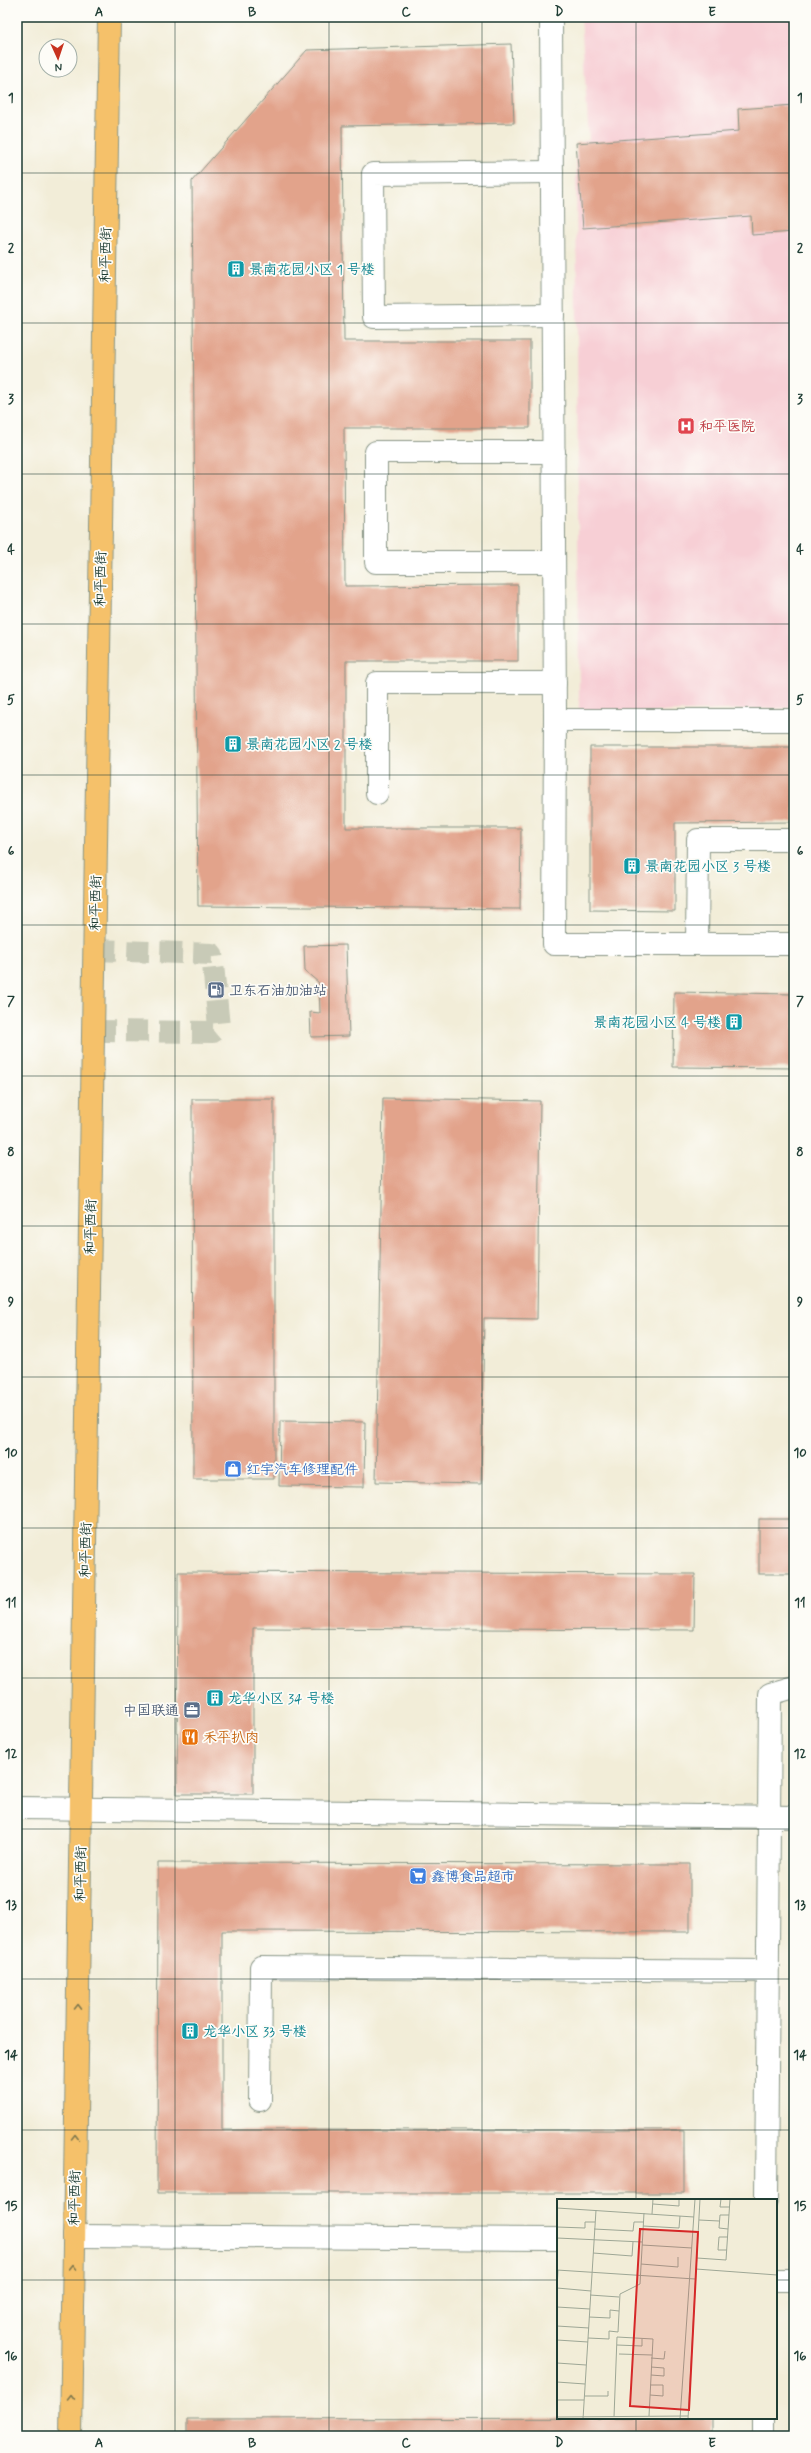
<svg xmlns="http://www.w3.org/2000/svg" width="811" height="2453" font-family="Mynerve,'LXGW WenKai TC',sans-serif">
  <rect width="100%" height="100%" fill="#fdfcf7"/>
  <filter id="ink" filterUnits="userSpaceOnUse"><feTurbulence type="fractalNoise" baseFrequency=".025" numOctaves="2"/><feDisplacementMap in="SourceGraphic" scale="8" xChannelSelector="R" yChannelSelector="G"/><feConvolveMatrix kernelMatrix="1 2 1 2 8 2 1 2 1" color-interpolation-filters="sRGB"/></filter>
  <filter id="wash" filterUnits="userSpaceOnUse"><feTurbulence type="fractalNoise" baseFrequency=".012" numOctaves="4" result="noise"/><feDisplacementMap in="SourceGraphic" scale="16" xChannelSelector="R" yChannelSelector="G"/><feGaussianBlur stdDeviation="0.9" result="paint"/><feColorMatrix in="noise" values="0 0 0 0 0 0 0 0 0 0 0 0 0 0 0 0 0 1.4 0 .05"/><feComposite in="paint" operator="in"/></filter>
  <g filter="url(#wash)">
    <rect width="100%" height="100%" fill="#f2edd8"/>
    <path fill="#f7cfd5" d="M581,17H794V708L579,714L576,143L589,140Z"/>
    <g id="blocks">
      <g fill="#e2a38b">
        <path d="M511,44L514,123L342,126L344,341H530V428H344L345,586L518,585V661H346V828H521L520,909L198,906L192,181L307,50Z"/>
        <path d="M794,105V232L752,235L751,216L583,228L576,143L739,131L738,109Z"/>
        <path d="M590,747H794V822L675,823V911L590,910Z"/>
        <path d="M346,945L349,1036L311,1037L310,1012L320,1013L319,983L305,971L304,946Z"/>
        <path d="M674,992L794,994V1068L673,1067Z"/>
        <path d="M383,1098L540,1101L537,1319L484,1318L481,1484L376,1482Z"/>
        <path d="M192,1099H274V1479H193Z"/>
        <path d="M280,1421L365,1422L364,1487L279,1486Z"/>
        <rect x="759" y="1519" width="35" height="55"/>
        <path d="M178,1572L695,1574L694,1630L253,1628V1794H177Z"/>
        <path d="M158,1863L690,1864V1932L222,1931V2130H684V2193H157Z"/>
        <path d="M711,2418V2436H187V2419Z"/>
      </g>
    </g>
  </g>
  <g filter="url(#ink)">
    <use href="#blocks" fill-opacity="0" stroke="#889586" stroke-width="1"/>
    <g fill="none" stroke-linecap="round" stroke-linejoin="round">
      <path stroke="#c8cab7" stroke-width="22" stroke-dasharray="22 11" stroke-linecap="butt" d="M93,1031L213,1032L219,1027L212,954L94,950"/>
      <defs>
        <g id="minor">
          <path d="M551,17L555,714L554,944H794"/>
          <path d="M552,172L373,174L374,317L553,315"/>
          <path d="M554,452H376V562H554"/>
          <path d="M555,720H794"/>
          <path d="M377,793V683H555"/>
          <path d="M697,944L698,840H794"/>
          <path d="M17,1808L794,1817"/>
          <path d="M260,2100L261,1967L767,1971"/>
          <path d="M766,2200L770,1694L794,1687"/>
          <path d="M74,2236L558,2239"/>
          <path d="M776,2280H794"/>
          <path d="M763,2436V2418"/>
        </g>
        <path id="major" d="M71,2436L109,17"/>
      </defs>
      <use href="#minor" stroke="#889586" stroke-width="24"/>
      <use href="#major" stroke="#889586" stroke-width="24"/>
      <use href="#minor" stroke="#fff" stroke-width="22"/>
      <use href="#major" stroke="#f5c16b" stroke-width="22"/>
    </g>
    <defs><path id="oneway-chevron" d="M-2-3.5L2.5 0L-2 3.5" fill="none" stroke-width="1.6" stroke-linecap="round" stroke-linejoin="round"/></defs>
    <g stroke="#7f784d">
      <use href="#oneway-chevron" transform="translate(78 2007) rotate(-89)"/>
      <use href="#oneway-chevron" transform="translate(75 2137) rotate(-89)"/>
      <use href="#oneway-chevron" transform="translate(73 2267) rotate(-89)"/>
      <use href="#oneway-chevron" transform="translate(71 2397) rotate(-89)"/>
    </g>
  </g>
  <path fill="none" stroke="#1f3d34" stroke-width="1" stroke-opacity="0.55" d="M175,17V2436M329,17V2436M482,17V2436M636,17V2200M17,173H794M17,323H794M17,474H794M17,624H794M17,775H794M17,925H794M17,1076H794M17,1226H794M17,1377H794M17,1528H794M17,1678H794M17,1829H794M17,1979H794M17,2130H794M17,2280H558M776,2280H794M636,2418V2436"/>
  <defs>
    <symbol id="building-square" viewBox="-11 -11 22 22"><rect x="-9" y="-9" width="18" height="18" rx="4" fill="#0f9aa8" stroke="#fdfcf7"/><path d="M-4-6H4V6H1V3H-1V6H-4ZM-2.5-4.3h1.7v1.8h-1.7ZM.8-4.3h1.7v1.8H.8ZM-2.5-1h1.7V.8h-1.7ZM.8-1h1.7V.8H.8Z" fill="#fff"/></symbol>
    <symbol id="hospital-square" viewBox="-11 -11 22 22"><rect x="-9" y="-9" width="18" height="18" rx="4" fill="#e0444e" stroke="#fdfcf7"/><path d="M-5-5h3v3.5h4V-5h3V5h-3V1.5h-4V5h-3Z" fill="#fff"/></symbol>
    <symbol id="fuel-square" viewBox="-11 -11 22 22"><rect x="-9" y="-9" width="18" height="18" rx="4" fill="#5c6f8a" stroke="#fdfcf7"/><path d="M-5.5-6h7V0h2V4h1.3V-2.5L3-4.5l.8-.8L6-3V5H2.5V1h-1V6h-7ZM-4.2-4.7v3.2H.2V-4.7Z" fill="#fff"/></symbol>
    <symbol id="shop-square" viewBox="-11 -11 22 22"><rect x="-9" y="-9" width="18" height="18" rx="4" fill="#3f7fe0" stroke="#fdfcf7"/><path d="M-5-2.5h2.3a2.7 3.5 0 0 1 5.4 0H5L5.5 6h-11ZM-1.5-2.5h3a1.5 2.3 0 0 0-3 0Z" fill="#fff"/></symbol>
    <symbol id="office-square" viewBox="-11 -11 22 22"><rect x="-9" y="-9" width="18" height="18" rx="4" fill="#5c6f8a" stroke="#fdfcf7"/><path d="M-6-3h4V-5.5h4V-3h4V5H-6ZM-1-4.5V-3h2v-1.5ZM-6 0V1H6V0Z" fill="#fff"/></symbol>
    <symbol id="restaurant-square" viewBox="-11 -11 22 22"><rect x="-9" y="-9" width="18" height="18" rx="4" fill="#e8710a" stroke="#fdfcf7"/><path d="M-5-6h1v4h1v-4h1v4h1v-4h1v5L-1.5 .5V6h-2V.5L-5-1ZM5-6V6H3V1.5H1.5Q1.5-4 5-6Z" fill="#fff"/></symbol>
    <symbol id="supermarket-square" viewBox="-11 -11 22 22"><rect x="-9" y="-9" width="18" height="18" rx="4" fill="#3f7fe0" stroke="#fdfcf7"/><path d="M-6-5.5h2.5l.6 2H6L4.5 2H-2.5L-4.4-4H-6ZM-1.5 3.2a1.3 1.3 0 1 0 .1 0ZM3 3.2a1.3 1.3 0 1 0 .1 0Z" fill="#fff"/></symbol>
  </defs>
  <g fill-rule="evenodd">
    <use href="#building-square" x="226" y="259" width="20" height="20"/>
    <use href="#hospital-square" x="676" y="416" width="20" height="20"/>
    <use href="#building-square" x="223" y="734" width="20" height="20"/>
    <use href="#building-square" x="622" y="856" width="20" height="20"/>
    <use href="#fuel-square" x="206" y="980" width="20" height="20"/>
    <use href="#building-square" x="724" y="1012" width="20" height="20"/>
    <use href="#shop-square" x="223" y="1459" width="20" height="20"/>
    <use href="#building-square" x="205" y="1688" width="20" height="20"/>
    <use href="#office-square" x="182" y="1700" width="20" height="20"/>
    <use href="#restaurant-square" x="180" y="1727" width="20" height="20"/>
    <use href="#supermarket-square" x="408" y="1866" width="20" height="20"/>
    <use href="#building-square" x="180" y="2021" width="20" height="20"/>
  </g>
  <g text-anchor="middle" stroke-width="3.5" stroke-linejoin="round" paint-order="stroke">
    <g font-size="14" fill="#1f3d34" stroke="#fdfcf7">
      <text transform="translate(105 255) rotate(-89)" y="5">和平西街</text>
      <text transform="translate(100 579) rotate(-89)" y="5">和平西街</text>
      <text transform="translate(95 903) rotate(-89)" y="5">和平西街</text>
      <text transform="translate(90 1227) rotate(-89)" y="5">和平西街</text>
      <text transform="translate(85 1550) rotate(-89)" y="5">和平西街</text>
      <text transform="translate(80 1874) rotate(-89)" y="5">和平西街</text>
      <text transform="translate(74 2198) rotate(-89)" y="5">和平西街</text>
    </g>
    <g font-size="14" fill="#0d838f" stroke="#fdfcf7" text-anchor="start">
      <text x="249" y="274">景南花园小区 1 号楼</text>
      <text x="246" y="749">景南花园小区 2 号楼</text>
      <text x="645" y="871">景南花园小区 3 号楼</text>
      <text x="721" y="1027" text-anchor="end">景南花园小区 4 号楼</text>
      <text x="228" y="1703">龙华小区 34 号楼</text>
      <text x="203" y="2036">龙华小区 33 号楼</text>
    </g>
    <g font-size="14" fill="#be3a42" stroke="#fdfcf7" text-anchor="start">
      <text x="699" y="431">和平医院</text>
    </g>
    <g font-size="14" fill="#4e5e75" stroke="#fdfcf7" text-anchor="start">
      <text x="229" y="995">卫东石油加油站</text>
      <text x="179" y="1715" text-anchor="end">中国联通</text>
    </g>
    <g font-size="14" fill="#366cbe" stroke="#fdfcf7" text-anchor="start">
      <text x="246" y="1474">红宇汽车修理配件</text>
      <text x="431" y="1881">鑫博食品超市</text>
    </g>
    <g font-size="14" fill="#c56008" stroke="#fdfcf7" text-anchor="start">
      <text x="203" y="1742">禾平扒肉</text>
    </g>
  </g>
  <g transform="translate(557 2199)">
    <rect width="220" height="220" fill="#f2edd8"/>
    <path fill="none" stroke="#9ea796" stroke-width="1" d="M164,0L163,8H173M96,5L122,7V0M0,9L137,18M95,15L96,0M142,21L162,22M86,27L122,29L123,17M0,28L28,29V23H38M37,30L76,32L77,23H87M171,30L162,29L163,16H172M0,39L85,43M85,46L135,49M170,51H161L162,38H171M36,54L75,57L76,43M140,59L169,61L173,0M84,65L121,68V58M139,70L220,76M0,71L138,80M0,89L34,92M0,89L1,71M33,96L62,98M0,108L33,110M32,118L53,119V111L62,112M0,127L32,129M31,139L52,140V132L61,133L63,95L83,85L87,14M0,141L31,143M60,146L85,147V140M62,155L95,156M94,159L107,160L108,152M0,164L29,166M94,176L107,177V169L94,168M0,183L28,185M93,196L106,197V186H93M28,197H51V192M0,201H27M0,218L131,217M57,218L60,138L96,140L92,217M26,220L39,11M123,220L138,0M131,220L143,0"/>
    <path fill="#d62828" fill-opacity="0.15" stroke="#d62828" stroke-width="2" d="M83,30L141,33L132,211L73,207Z"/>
    <rect width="220" height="220" fill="none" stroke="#1f3d34" stroke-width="2"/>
  </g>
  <rect width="811" height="2453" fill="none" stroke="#fdfcf7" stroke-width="44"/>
  <g transform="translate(58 58) rotate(177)"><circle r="19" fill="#fdfcf7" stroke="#a4b0a9"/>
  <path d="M0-3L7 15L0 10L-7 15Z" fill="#c8321e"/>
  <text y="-6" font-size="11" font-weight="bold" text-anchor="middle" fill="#1f3d34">N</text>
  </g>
  <rect x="22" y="22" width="767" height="2409" fill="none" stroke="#1f3d34" stroke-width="1.5"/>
  <g font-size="13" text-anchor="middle" font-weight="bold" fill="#1f3d34">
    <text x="99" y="16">A</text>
    <text x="252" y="16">B</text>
    <text x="406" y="16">C</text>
    <text x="559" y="16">D</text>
    <text x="712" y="16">E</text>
    <text x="11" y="102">1</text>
    <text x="800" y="102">1</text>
    <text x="11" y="252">2</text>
    <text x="800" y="252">2</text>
    <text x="11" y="403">3</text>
    <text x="800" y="403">3</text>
    <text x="11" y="554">4</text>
    <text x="800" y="554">4</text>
    <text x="11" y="704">5</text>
    <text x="800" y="704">5</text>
    <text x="11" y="855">6</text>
    <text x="800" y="855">6</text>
    <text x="11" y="1005">7</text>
    <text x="800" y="1005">7</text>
    <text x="11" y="1156">8</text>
    <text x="800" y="1156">8</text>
    <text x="11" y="1306">9</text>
    <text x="800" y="1306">9</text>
    <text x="11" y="1457">10</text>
    <text x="800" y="1457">10</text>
    <text x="11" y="1607">11</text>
    <text x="800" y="1607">11</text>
    <text x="11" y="1758">12</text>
    <text x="800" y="1758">12</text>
    <text x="11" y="1909">13</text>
    <text x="800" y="1909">13</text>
    <text x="11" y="2059">14</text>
    <text x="800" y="2059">14</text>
    <text x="11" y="2210">15</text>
    <text x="800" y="2210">15</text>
    <text x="11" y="2360">16</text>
    <text x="800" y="2360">16</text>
    <text x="99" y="2447">A</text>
    <text x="252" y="2447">B</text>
    <text x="406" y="2447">C</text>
    <text x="559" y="2447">D</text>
    <text x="712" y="2447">E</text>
  </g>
</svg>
